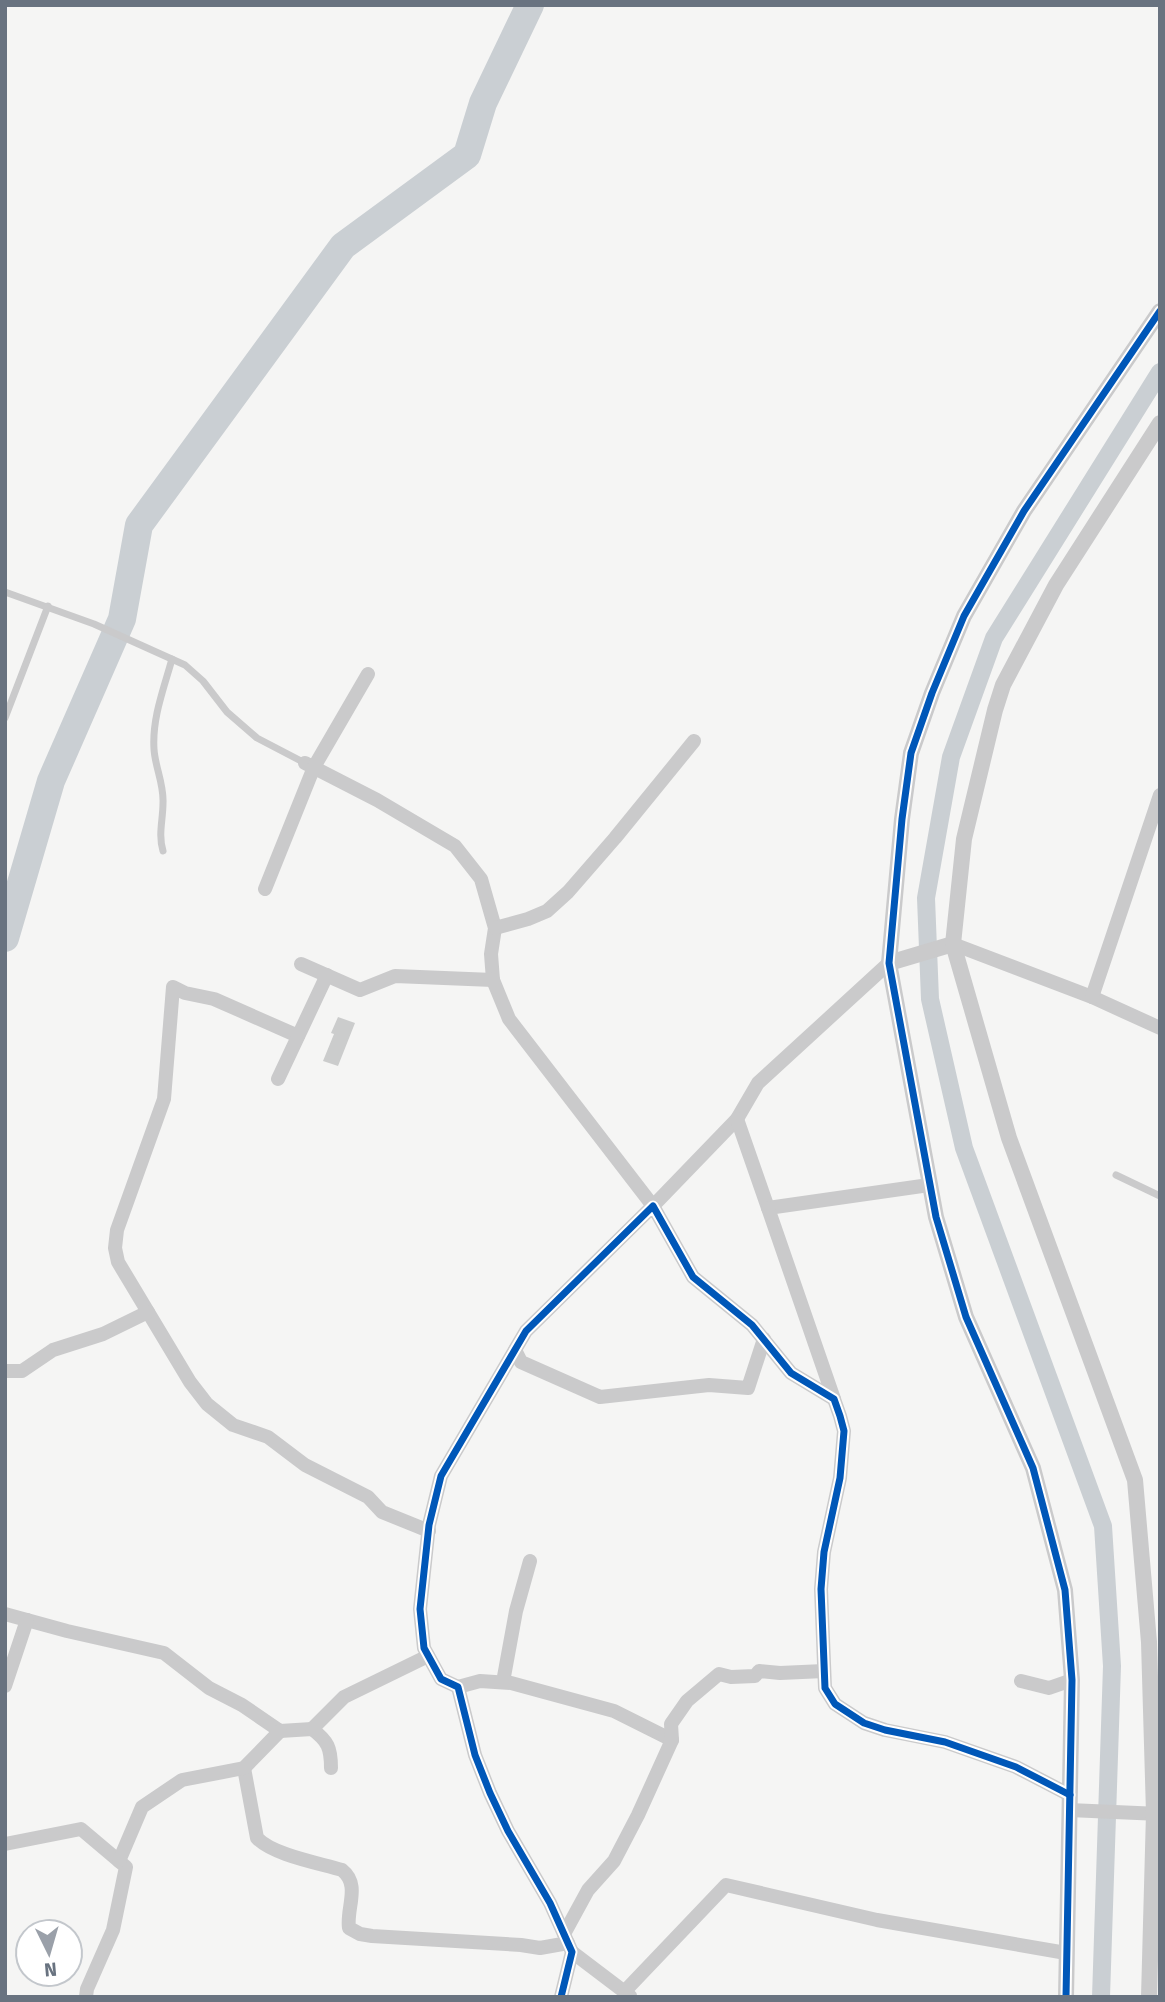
<svg xmlns="http://www.w3.org/2000/svg" width="1165" height="2002" font-family="'Fira Sans',sans-serif">
  <rect width="100%" height="100%" fill="#f5f5f4"/>
  <g fill="none" stroke-linecap="round" stroke-linejoin="round">
    <path stroke="#cacfd3" stroke-width="18" d="M1101,1997L1112,1666L1103,1526L964,1148L930,999L926,898L951,757L994,638L1160,372"/>
    <path stroke="#cacfd3" stroke-width="28" d="M5,938L51,781L122,619L139,525L343,246L467,155L483,103L530,5"/>
  </g>
  <path fill="#cbcccc" d="M338,1017L355,1023L338,1066L323,1061L334,1034L331,1033Z"/>
  <g fill="none" stroke-linecap="round" stroke-linejoin="round">
    <g stroke="#cacacb" stroke-width="7">
      <path d="M5,592L94,624L185,665L203,681L227,712L257,738L305,763"/>
      <path d="M5,718L48,606"/>
      <path d="M163,851C158,834 163,820 163,803C164,784 155,767 154,749C152,718 164,688 172,659"/>
      <path d="M1116,1175L1160,1196"/>
    </g>
    <g stroke="#cacacb" stroke-width="14">
      <path d="M305,763L377,800L455,846L481,879L495,928L491,954L493,980L509,1019L653,1206L737,1119L758,1083L889,963"/>
      <path d="M265,889L314,767L368,674"/>
      <path d="M495,928L528,919L547,911L568,892L615,838L694,741"/>
      <path d="M953,944L1092,997L1160,1028"/>
      <path d="M301,964L360,990L395,976L493,980"/>
      <path d="M1092,997L1160,795"/>
      <path d="M298,1036L214,999L185,993L173,987L164,1099L117,1230L115,1248L118,1262L190,1382L207,1404L233,1425L268,1437L305,1465L368,1497L382,1512L429,1531"/>
      <path d="M278,1079L327,975"/>
      <path d="M737,1119L768,1208L929,1185"/>
      <path d="M768,1208L834,1399"/>
      <path d="M515,1350L521,1362L600,1397L709,1385L748,1388L764,1339"/>
      <path d="M5,1371H22L53,1350L103,1334L148,1312"/>
      <path d="M5,1614L67,1631L164,1653L209,1688L242,1705L280,1731L312,1729"/>
      <path d="M1021,1681L1049,1688L1072,1680"/>
      <path d="M503,1682L516,1611L530,1561"/>
      <path d="M5,1686L27,1620"/>
      <path d="M458,1687L480,1681L511,1683L614,1711L672,1740"/>
      <path d="M244,1768L257,1838C273,1855 319,1863 342,1870C361,1885 346,1908 349,1928L360,1934L372,1936L521,1945L540,1948L568,1943"/>
      <path d="M331,1768C331,1748 328,1741 312,1729L344,1697L428,1656"/>
      <path d="M1069,1810L1160,1814"/>
      <path d="M5,1844L81,1829L126,1867L113,1930L87,1989L86,1997"/>
      <path d="M119,1861L142,1807L182,1780L244,1768L280,1731"/>
      <path d="M564,1934L588,1890L614,1861L638,1815L672,1740L671,1724L687,1701L719,1674L731,1677L755,1676L759,1671L780,1673L824,1671"/>
      <path d="M572,1952L630,1996"/>
      <path d="M624,1992L726,1885L877,1920L1066,1953"/>
      <path d="M561,1997L572,1952L550,1903L508,1831L490,1793L475,1755L458,1687L441,1679L424,1648L420,1609L429,1525L441,1476L526,1331L653,1206L693,1277L752,1325L791,1373L834,1399L840,1416L844,1431L840,1478L824,1552L821,1589L825,1688L835,1704L864,1723L885,1730L945,1742L1016,1767L1070,1795"/>
    </g>
    <g stroke="#cacacb" stroke-width="16">
      <path d="M889,963L953,944"/>
      <path d="M1066,1997L1072,1680L1065,1590L1033,1468L966,1317L936,1217L889,963L902,819L911,753L932,693L964,616L1024,511L1160,311"/>
      <path d="M1149,1997L1154,1813L1149,1642L1135,1480L1009,1138L953,944L964,839L995,710L1003,685L1056,585L1160,423"/>
    </g>
    <defs>
      <g id="cycleway">
        <path d="M561,1997L572,1952L550,1903L508,1831L490,1793L475,1755L458,1687L441,1679L424,1648L420,1609L429,1525L441,1476L526,1331L653,1206L693,1277L752,1325L791,1373L834,1399L840,1416L844,1431L840,1478L824,1552L821,1589L825,1688L835,1704L864,1723L885,1730L945,1742L1016,1767L1070,1795"/>
        <path d="M1066,1997L1072,1680L1065,1590L1033,1468L966,1317L936,1217L889,963L902,819L911,753L932,693L964,616L1024,511L1160,311"/>
      </g>
    </defs>
    <use href="#cycleway" stroke="#fff" stroke-width="11"/>
    <use href="#cycleway" stroke="#0057b8" stroke-width="7"/>
  </g>
  <rect width="1165" height="2002" fill="none" stroke="#697380" stroke-width="14"/>
  <g transform="translate(49 1953) rotate(175)"><circle r="33" fill="#ffffff" stroke="#c3c7cc" stroke-width="2"/>
  <path d="M0-5L12 26L0 18L-12 26Z" fill="#9aa0a9"/>
  <text y="-10" font-size="19" font-weight="bold" text-anchor="middle" fill="#697380">N</text>
  </g>
</svg>
